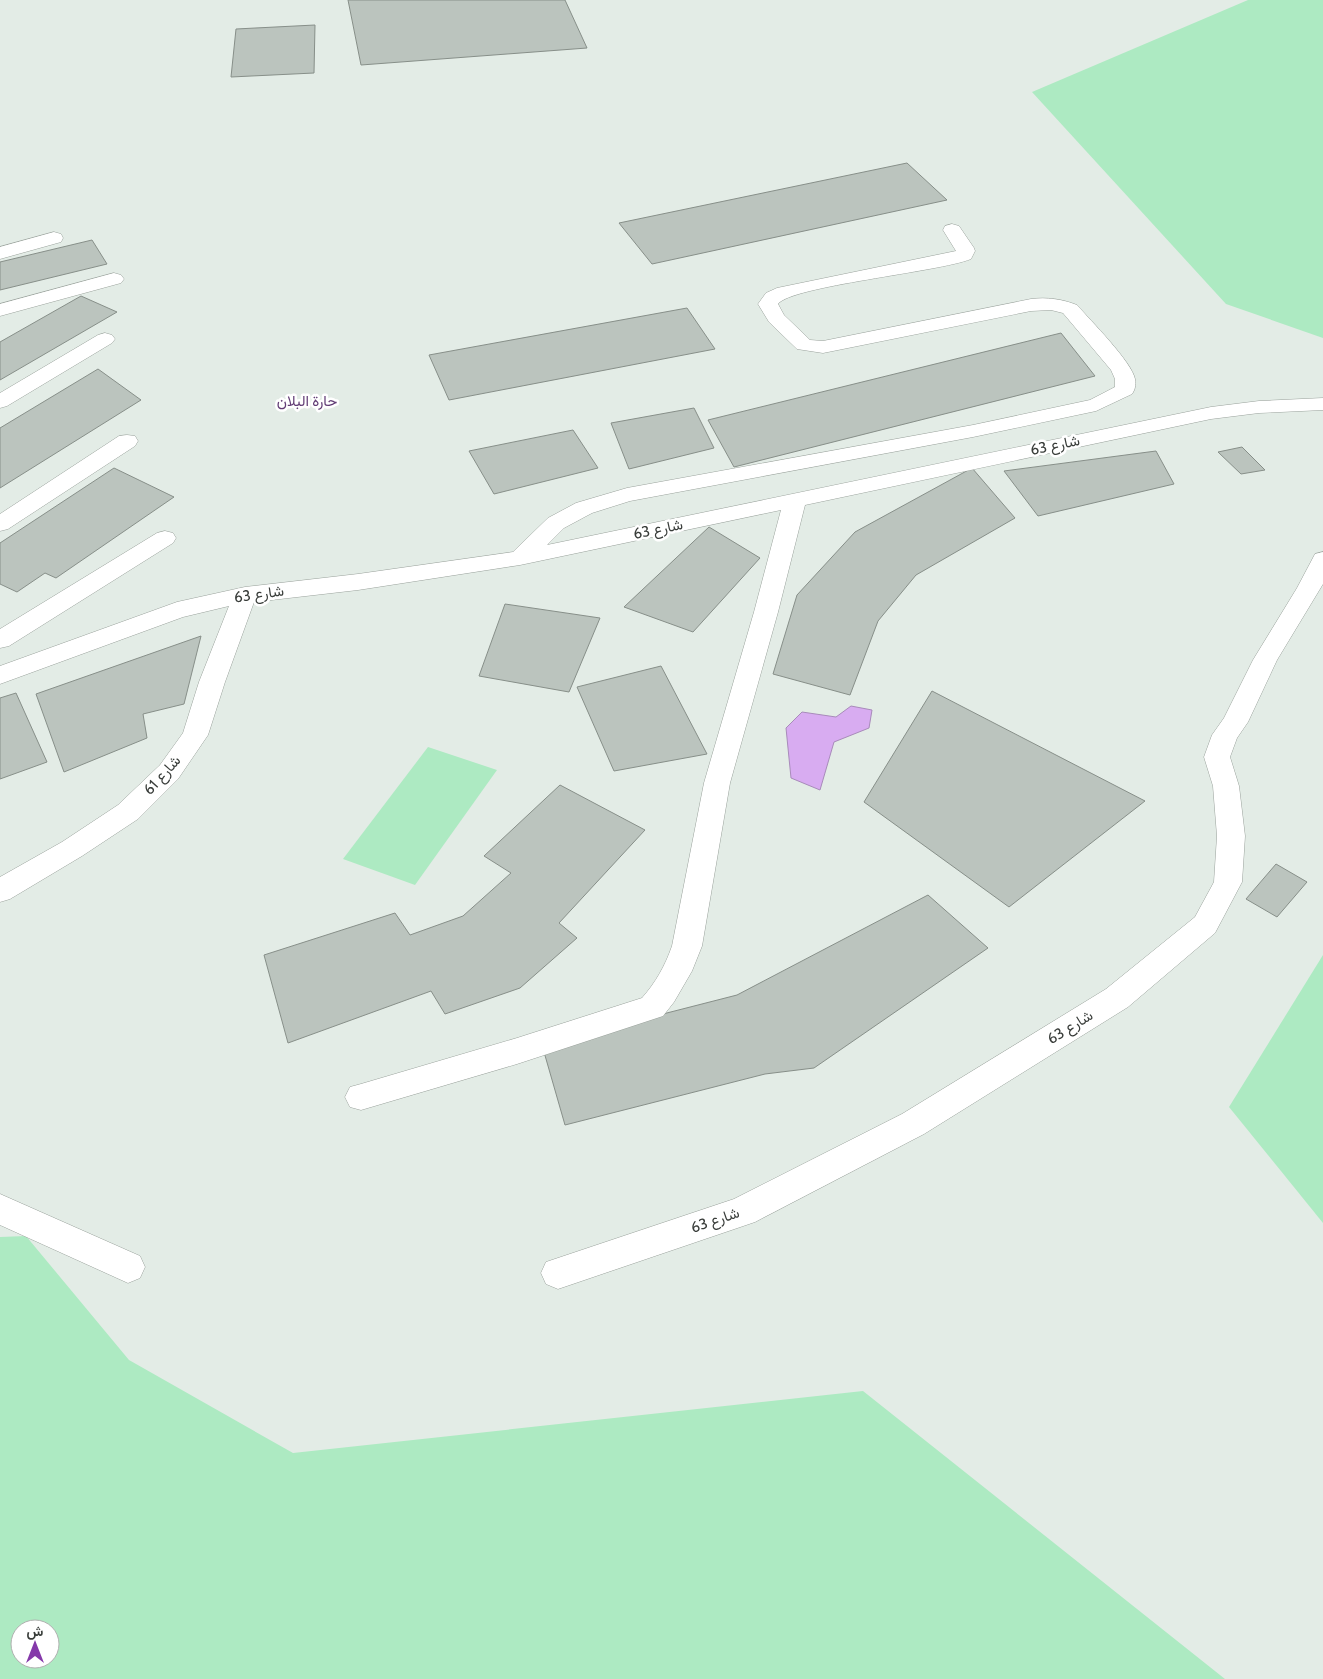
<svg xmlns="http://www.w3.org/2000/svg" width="1323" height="1679" font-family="Cabin,Vazirmatn,sans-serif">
  <rect width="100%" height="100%" fill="#e3ece6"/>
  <g fill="#adeac2" fill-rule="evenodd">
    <path d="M1248,0H1323V338L1226,304L1032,92Z"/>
    <path d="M428,747L497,770L415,885L343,859Z"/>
    <path d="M1323,955V1223L1229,1107Z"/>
    <path d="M26,1236L129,1360L293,1453L863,1391L1225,1679H0V1237ZM20,1629H50V1659H20Z"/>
  </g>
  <path fill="#d8acf1" stroke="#a88bba" d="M851,706L872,710L869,728L834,742L820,790L791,778L786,728L802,712L836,717Z"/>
  <g fill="#bbc4be" stroke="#878f89">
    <path d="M348,0H565L587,48L361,65Z"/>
    <path d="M315,25L314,73L231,77L236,29Z"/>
    <path d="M907,163L947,200L652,264L619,223Z"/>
    <path d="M92,240L107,264L0,290V262Z"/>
    <path d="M81,296L117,312L0,380V342Z"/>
    <path d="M687,308L715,349L449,400L429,355Z"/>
    <path d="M1061,333L1095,376L734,467L708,420Z"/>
    <path d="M98,369L141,400L0,488V428Z"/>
    <path d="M694,408L714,448L629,469L611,423Z"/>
    <path d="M573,430L598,468L494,494L469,451Z"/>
    <path d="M1242,447L1265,470L1241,474L1218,452Z"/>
    <path d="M1156,451L1174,484L1038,516L1004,471Z"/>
    <path d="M114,468L174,497L56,578L45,573L17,592L0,584V543Z"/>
    <path d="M972,468L1015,518L916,575L878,621L850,695L773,674L797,595L855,532Z"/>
    <path d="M709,527L760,558L693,632L624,607Z"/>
    <path d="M505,604L600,618L569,692L479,676Z"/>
    <path d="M201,636L184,704L143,714L147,738L64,772L36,694Z"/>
    <path d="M661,666L707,754L614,771L577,687Z"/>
    <path d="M932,691L1145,801L1009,907L864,802Z"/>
    <path d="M16,693L47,762L0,779V698Z"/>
    <path d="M560,785L645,830L559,923L577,938L520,988L445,1014L431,991L288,1043L264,955L395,913L410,935L463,916L511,873L484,856Z"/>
    <path d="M1276,864L1307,882L1277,917L1246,899Z"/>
    <path d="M928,895L988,948L814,1068L765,1074L565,1125L542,1045L737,995Z"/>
  </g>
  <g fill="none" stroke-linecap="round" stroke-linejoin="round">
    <defs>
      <g id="street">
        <path d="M952,224L959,226L974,248L975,251L971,259C939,272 791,286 778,304L784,315L810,340L823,341L1031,299C1047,297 1062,299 1077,305C1090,320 1132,362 1135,379C1136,385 1135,390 1132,394L1096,411L973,437L630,501L592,513L564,528L547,545L1211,407L1259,401L1323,398V410L1259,413L1211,419L805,505L778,612L730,783L702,946L692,971L674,1002L663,1016L517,1064L361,1110L350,1107L345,1097L350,1087L361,1084L517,1038L642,998C656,982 665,966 672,946L704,783L754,612L781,510L520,565L358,590L254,602L225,682L208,735L178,779L138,819L82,856L10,899L0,902V877L62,842L118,805L160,765L183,733L199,682L229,606L183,617L0,684V666L177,602L245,587L358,574L513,552L548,518L576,503L627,488L973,425L1090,400L1115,387V379L1111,370L1063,313L1051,310L1031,311L823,353L797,349L769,322L758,304L766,293L777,288L956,251L943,230L945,226Z"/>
        <path d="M54,232L61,234L63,238L61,242L0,259V247Z"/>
        <path d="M114,273L121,275L124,279L121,283L0,316V304Z"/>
        <path d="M105,333L112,335L115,339L112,343L7,406L0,408V393L98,335Z"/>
        <path d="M127,435L135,436L138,441L135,446L8,529L0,531V514L119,436Z"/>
        <path d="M165,531L173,533L176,538L173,543L9,646L0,648V629L157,533Z"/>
        <path d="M1323,552V584L1277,660L1248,722L1237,738L1230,757L1239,786L1245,836L1242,882L1215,933L1128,1007L924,1134L755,1222L558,1289L546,1284L541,1273L546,1262L734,1199L902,1114L1106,989L1195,917L1214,882L1217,836L1213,786L1204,757L1212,735L1224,718L1253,660L1297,588L1315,554Z"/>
        <path d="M0,1194L140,1256L145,1267L140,1278L128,1283L0,1225Z"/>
      </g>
    </defs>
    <use href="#street" stroke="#9aa29c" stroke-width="1"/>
    <use href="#street" fill="#fff" fill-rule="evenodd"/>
  </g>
  <g text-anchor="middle" stroke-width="5" stroke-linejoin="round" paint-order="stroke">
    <g font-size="15" fill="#613c75" stroke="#fff">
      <text x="307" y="406">حارة البلان</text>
    </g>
    <g font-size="15" fill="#393d3a" stroke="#fff">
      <text transform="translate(1055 445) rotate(-12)" y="5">شارع 63</text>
      <text transform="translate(658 529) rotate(-12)" y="5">شارع 63</text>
      <text transform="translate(259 594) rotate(-8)" y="5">شارع 63</text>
      <text transform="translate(162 775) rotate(-48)" y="5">شارع 61</text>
      <text transform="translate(1070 1027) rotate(-32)" y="5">شارع 63</text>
      <text transform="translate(715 1220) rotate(-19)" y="5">شارع 63</text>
    </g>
  </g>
  <g transform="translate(35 1644)"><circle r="24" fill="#ffffff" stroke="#b0b1b0"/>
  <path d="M0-4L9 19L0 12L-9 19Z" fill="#8539aa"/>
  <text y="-8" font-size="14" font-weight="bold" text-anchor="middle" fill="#393d3a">ش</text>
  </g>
</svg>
